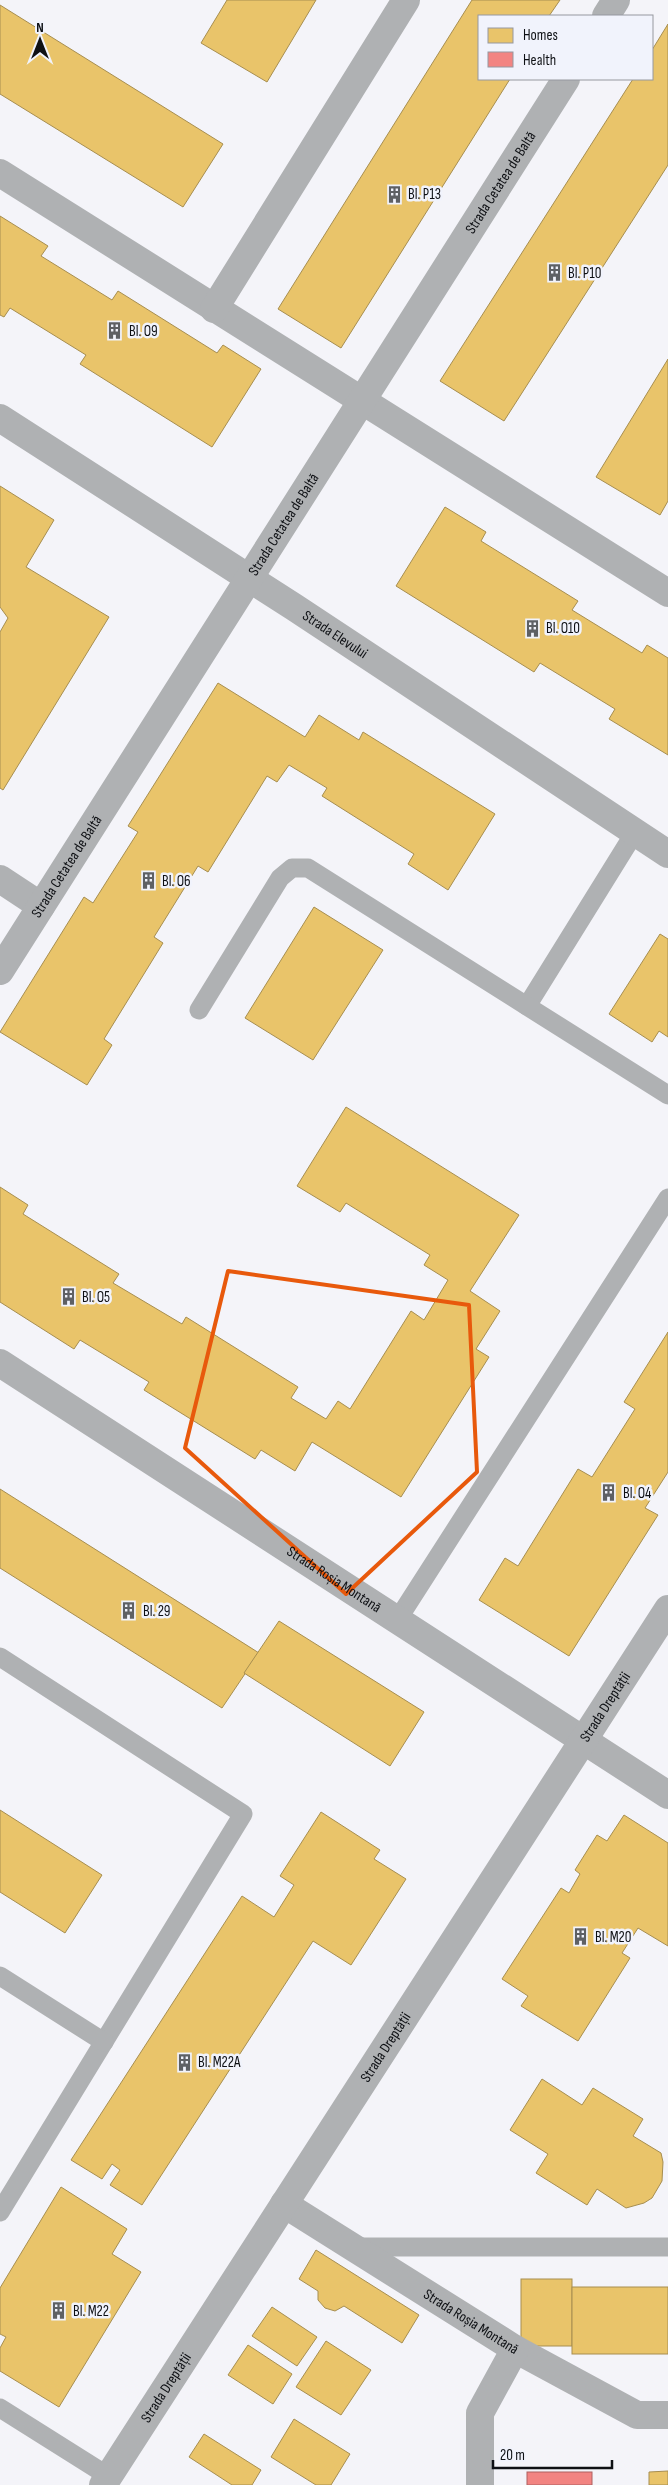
<svg xmlns="http://www.w3.org/2000/svg" width="668" height="2485" font-family="'Sofia Sans Condensed',sans-serif">
  <rect width="100%" height="100%" fill="#f4f4f9"/>
  <g fill="#e9c46a" stroke="#a78e50">
    <path d="M227,0H316L267,82L201,43Z"/>
    <path d="M472,0H560L549,16H479V79H510L341,348L278,309Z"/>
    <path d="M0,5L223,144L183,207L0,94Z"/>
    <path d="M668,24V165L504,421L440,381L633,79H652V50Z"/>
    <path d="M0,216L48,246L41,256L112,300L118,291L217,353L223,345L261,369L212,447L80,364L86,355L10,308L4,317L0,315Z"/>
    <path d="M668,359V501L660,515L596,477Z"/>
    <path d="M0,486L54,520L26,567L109,617L3,790L0,788V632L8,618L0,607Z"/>
    <path d="M445,507L486,532L481,541L578,601L572,610L642,653L647,645L668,658V755L609,719L615,709L540,663L534,672L396,586Z"/>
    <path d="M218,683L305,737L319,715L359,740L363,732L495,814L448,890L408,864L414,854L322,796L327,788L289,765L277,782L267,776L208,872L198,866L154,937L163,943L104,1039L112,1045L87,1085L0,1032L84,897L93,903L117,865L138,832L128,826Z"/>
    <path d="M314,907L383,950L313,1060L245,1018Z"/>
    <path d="M660,934L668,939V1037L659,1031L652,1042L609,1014Z"/>
    <path d="M346,1107L519,1215L470,1291L500,1311L476,1349L489,1357L401,1497L312,1442L295,1471L261,1450L255,1459L144,1390L149,1382L80,1340L74,1349L0,1302V1187L28,1205L23,1214L119,1274L113,1283L182,1324L186,1317L298,1387L291,1398L326,1419L338,1401L350,1409L411,1311L424,1320L448,1280L424,1265L430,1255L346,1203L340,1212L297,1186Z"/>
    <path d="M668,1332V1472L645,1508L658,1515L569,1656L479,1600L505,1558L518,1566L578,1469L592,1477L635,1409L624,1402Z"/>
    <path d="M0,1489L259,1653L222,1708L0,1568Z"/>
    <path d="M279,1621L424,1712L390,1766L244,1673Z"/>
    <path d="M0,1810L102,1875L65,1933L0,1892Z"/>
    <path d="M321,1812L380,1850L374,1859L406,1879L351,1965L313,1941L142,2205L110,2185L120,2170L112,2164L102,2179L71,2160L242,1896L274,1917L294,1885L280,1876Z"/>
    <path d="M624,1815L668,1843V1946L638,1928L622,1953L630,1958L578,2041L521,2006L528,1996L502,1979L561,1888L569,1893L580,1874L575,1870L597,1835L607,1841Z"/>
    <path d="M542,2079L582,2105L593,2088L643,2119L633,2136L661,2153L663,2162L662,2181L652,2198L644,2203L626,2208L597,2189L587,2205L536,2173L548,2154L510,2130Z"/>
    <path d="M61,2187L127,2229L112,2254L141,2272L59,2407L0,2371V2348L6,2337L0,2334V2288Z"/>
    <path d="M316,2250L419,2315L402,2343L344,2306L335,2311L325,2308L318,2300V2291L299,2279Z"/>
    <rect x="521" y="2279" width="51" height="67"/>
    <rect x="572" y="2287" width="96" height="67"/>
    <path d="M272,2307L317,2337L297,2366L252,2336Z"/>
    <path d="M326,2341L371,2370L341,2415L296,2387Z"/>
    <path d="M248,2345L292,2374L273,2404L228,2375Z"/>
    <path d="M294,2419L350,2454L331,2485H316L271,2457Z"/>
    <path d="M204,2434L261,2470L252,2485H232L189,2457Z"/>
    <path d="M668,2471V2485H649V2472Z"/>
  </g>
  <rect fill="#f28482" stroke="#ae6161" x="527" y="2472" width="65" height="13"/>
  <g fill="none" stroke-linecap="round" stroke-linejoin="round">
    <g stroke="#afb1b3" stroke-width="19">
      <path d="M527,1006L635,832"/>
      <path d="M199,1010L280,878L292,868H308L668,1095"/>
      <path d="M398,1619L668,1198"/>
      <path d="M0,1657L243,1814L0,2212"/>
      <path d="M0,1976L104,2042"/>
      <path d="M354,2247H668"/>
      <path d="M0,2408L108,2476"/>
    </g>
    <g stroke="#afb1b3" stroke-width="28">
      <path d="M606,16L616,0"/>
      <path d="M0,173L668,593"/>
      <path d="M214,309L406,0"/>
      <path id="s1" d="M0,418L294,607L668,854"/>
      <path d="M0,879L41,906"/>
      <path id="s2" d="M0,971L566,79"/>
      <path id="s3" d="M0,1363L668,1795"/>
      <path id="s4" d="M284,2204L515,2349L637,2415H668"/>
      <path d="M480,2485V2413L515,2349"/>
    </g>
    <path stroke="#afb1b3" stroke-width="28" id="s5" d="M103,2485L668,1609"/>
  </g>
  <path fill="none" stroke="#e8590c" stroke-width="4" stroke-linejoin="round" d="M228,1271L469,1305L477,1472L346,1594L185,1448Z"/>
  <defs>
    <symbol id="building-bare" viewBox="-9 -9 18 18"><path d="M-4-6H4V6H1V3H-1V6H-4ZM-2.5-4.3h1.7v1.8h-1.7ZM.8-4.3h1.7v1.8H.8ZM-2.5-1h1.7V.8h-1.7ZM.8-1h1.7V.8H.8Z" fill="#5e6064" stroke="#f1f3fc" stroke-width="2.5" paint-order="stroke"/></symbol>
  </defs>
  <g fill-rule="evenodd">
    <use href="#building-bare" x="382" y="182" width="25" height="25"/>
    <use href="#building-bare" x="542" y="260" width="25" height="25"/>
    <use href="#building-bare" x="102" y="318" width="25" height="25"/>
    <use href="#building-bare" x="520" y="616" width="25" height="25"/>
    <use href="#building-bare" x="136" y="868" width="25" height="25"/>
    <use href="#building-bare" x="56" y="1284" width="25" height="25"/>
    <use href="#building-bare" x="596" y="1480" width="25" height="25"/>
    <use href="#building-bare" x="116" y="1598" width="25" height="25"/>
    <use href="#building-bare" x="568" y="1924" width="25" height="25"/>
    <use href="#building-bare" x="172" y="2050" width="25" height="25"/>
    <use href="#building-bare" x="46" y="2298" width="25" height="25"/>
  </g>
  <g text-anchor="middle" stroke-width="5" stroke-linejoin="round" paint-order="stroke">
    <g font-size="15" fill="#0e1014" stroke="#f1f3fc">
      <text dy="5" stroke="none"><textPath href="#s2" startOffset="934">Strada Cetatea de Baltă</textPath></text>
      <text dy="5" stroke="none"><textPath href="#s2" startOffset="529">Strada Cetatea de Baltă</textPath></text>
      <text dy="5" stroke="none"><textPath href="#s1" startOffset="399">Strada Elevului</textPath></text>
      <text dy="5" stroke="none"><textPath href="#s2" startOffset="124">Strada Cetatea de Baltă</textPath></text>
      <text dy="5" stroke="none"><textPath href="#s3" startOffset="398">Strada Roșia Montană</textPath></text>
      <text dy="5" stroke="none"><textPath href="#s5" startOffset="926">Strada Dreptății</textPath></text>
      <text dy="5" stroke="none"><textPath href="#s5" startOffset="521">Strada Dreptății</textPath></text>
      <text dy="5" stroke="none"><textPath href="#s4" startOffset="221">Strada Roșia Montană</textPath></text>
      <text dy="5" stroke="none"><textPath href="#s5" startOffset="116">Strada Dreptății</textPath></text>
    </g>
    <g font-size="15" fill="#0e1014" stroke="#f1f3fc" text-anchor="start">
      <text x="408" y="199">Bl. P13</text>
      <text x="568" y="278">Bl. P10</text>
      <text x="129" y="336">Bl. O9</text>
      <text x="546" y="633">Bl. O10</text>
      <text x="162" y="886">Bl. O6</text>
      <text x="82" y="1302">Bl. O5</text>
      <text x="623" y="1498">Bl. O4</text>
      <text x="143" y="1616">Bl. 29</text>
      <text x="595" y="1942">Bl. M20</text>
      <text x="198" y="2067">Bl. M22A</text>
      <text x="73" y="2316">Bl. M22</text>
    </g>
  </g>
  <rect x="478" y="15" width="175" height="65" fill="#f1f3fc" stroke="#96989f"/>
  <rect x="488" y="28" width="25" height="15" fill="#e9c46a" stroke="#96989f"/>
  <text x="523" y="40" font-size="15" fill="#0e1014">Homes</text>
  <rect x="488" y="52" width="25" height="15" fill="#f28482" stroke="#96989f"/>
  <text x="523" y="65" font-size="15" fill="#0e1014">Health</text>
  <g transform="translate(40 40)" stroke="#f1f3fc" stroke-width="4" paint-order="stroke">
  <path d="M0-4L9 19L0 12L-9 19Z" fill="#0e1014"/>
  <text y="-8" font-size="14" font-weight="bold" text-anchor="middle" fill="#0e1014">N</text>
  </g>
  <path d="M493 2460v8h119v-8" fill="none" stroke="#0e1014" stroke-width="2.5"/>
  <text x="500" y="2460" font-size="15" fill="#0e1014" stroke="#f1f3fc" stroke-width="4" paint-order="stroke">20 m</text>
</svg>
